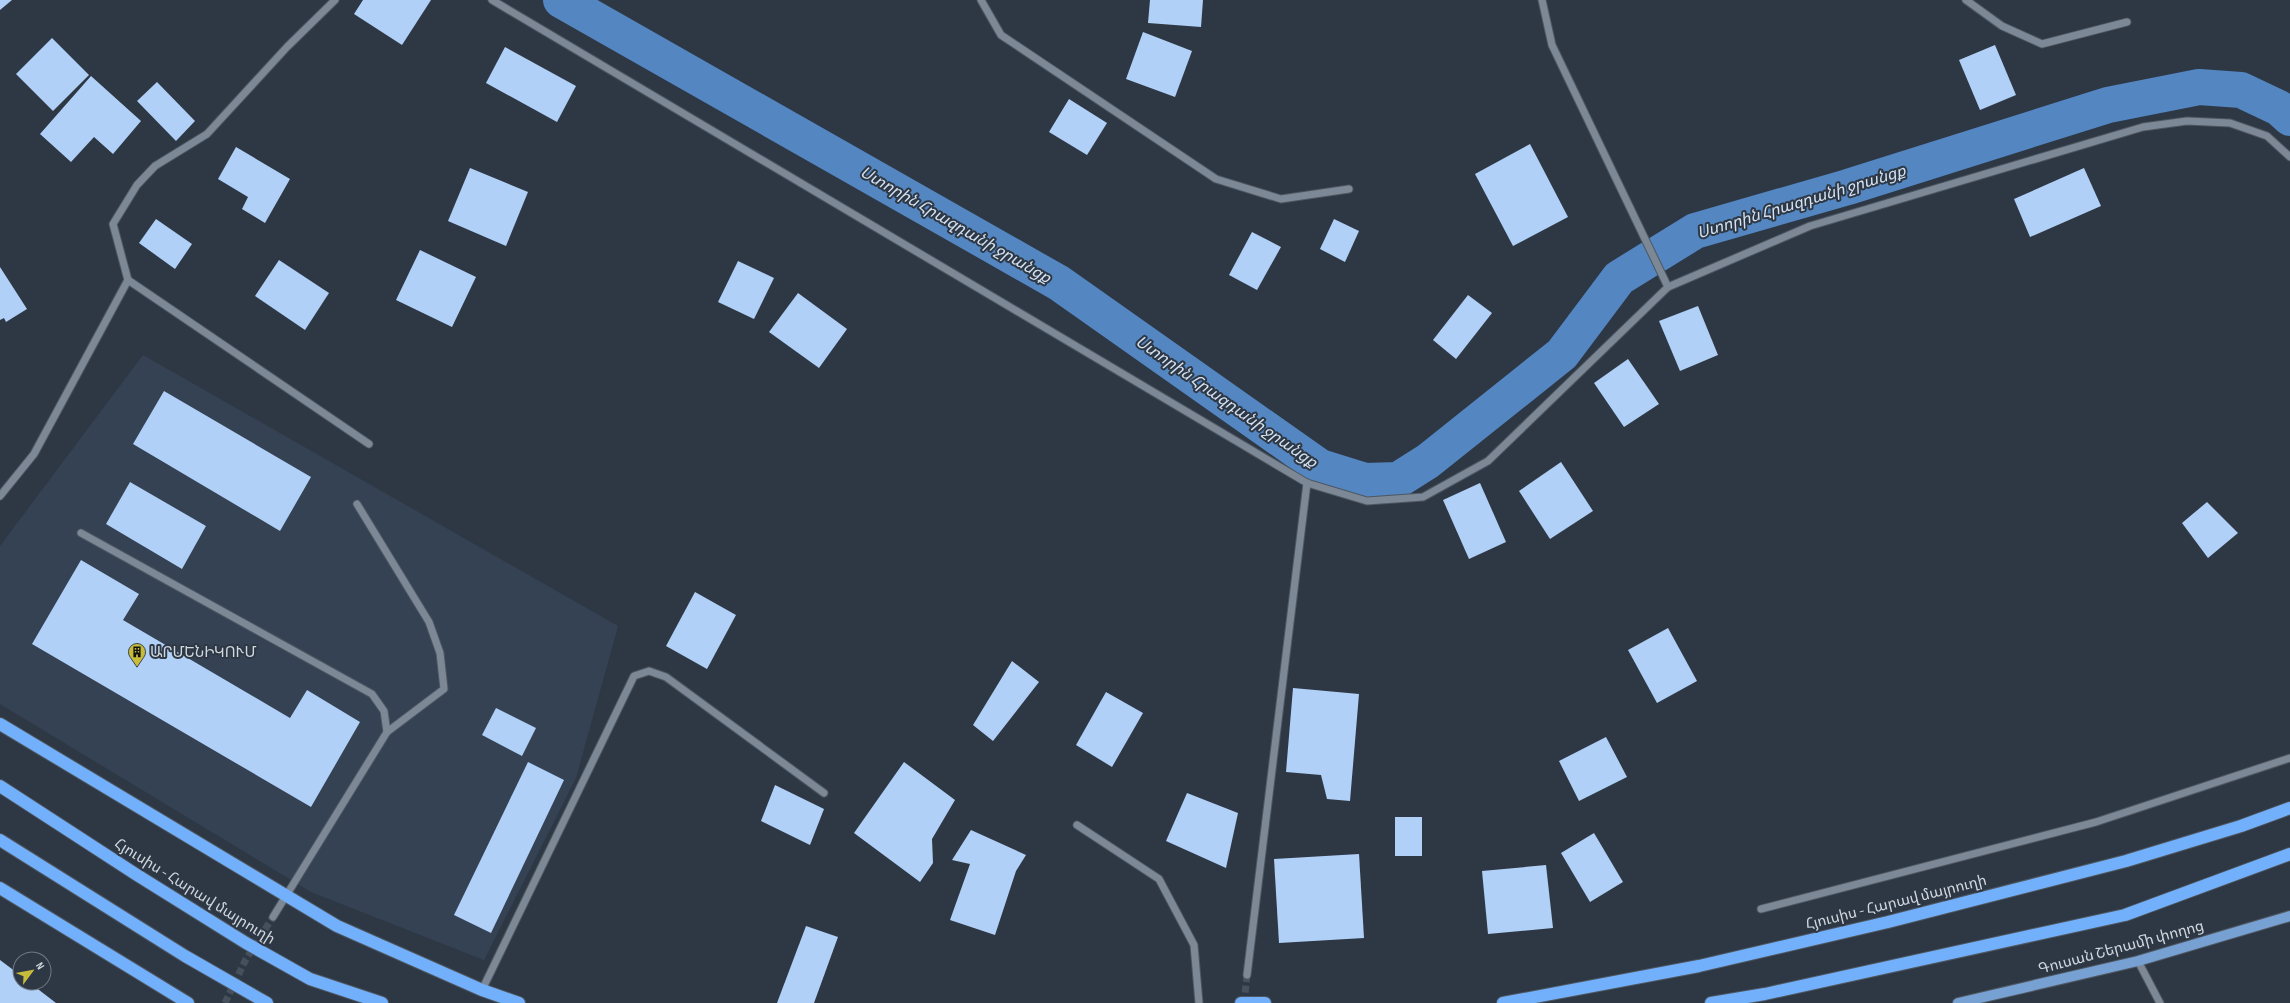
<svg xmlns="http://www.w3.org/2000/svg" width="2290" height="1003" font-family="'Sofia Sans Condensed','Noto Sans Armenian',sans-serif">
  <rect width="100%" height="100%" fill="#2e3845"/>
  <path fill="#344254" d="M143,355L618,626L576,778L484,960L311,892L0,704V546Z"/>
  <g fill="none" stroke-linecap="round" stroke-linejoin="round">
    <path stroke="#5486c2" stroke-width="36" d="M561,0L1059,283L1320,467L1365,481L1398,480L1428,461L1562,354L1619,278L1695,231L1848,187L2108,105L2199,87L2241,90L2279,108L2290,118"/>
  </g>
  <g fill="#b1d0f7">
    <path d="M0,0H12L0,10Z"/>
    <path d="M363,0H431L402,45L354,14Z"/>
    <path d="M1150,0H1203L1201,27L1148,23Z"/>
    <path d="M1143,32L1192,51L1175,97L1126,79Z"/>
    <path d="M52,38L89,75L53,111L16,74Z"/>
    <path d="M1995,45L2016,95L1980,110L1959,60Z"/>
    <path d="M505,47L576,86L557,122L486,83Z"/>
    <path d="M91,76L141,121L113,154L94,137L71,162L40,134Z"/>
    <path d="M157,82L195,121L176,141L137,101Z"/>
    <path d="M1069,99L1107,123L1087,155L1049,132Z"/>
    <path d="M1530,144L1568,217L1513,246L1475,174Z"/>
    <path d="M236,147L290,179L265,223L242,209L248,197L218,179Z"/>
    <path d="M470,168L528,192L506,246L448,221Z"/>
    <path d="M2084,168L2101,206L2030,237L2014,199Z"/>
    <path d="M156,219L192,244L175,269L139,243Z"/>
    <path d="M1334,219L1359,231L1345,262L1320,249Z"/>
    <path d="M1252,232L1281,247L1257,290L1229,275Z"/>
    <path d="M420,250L476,277L452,327L396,300Z"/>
    <path d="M279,260L329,293L305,330L255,296Z"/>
    <path d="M738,261L774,278L754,319L718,302Z"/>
    <path d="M0,267L27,309L6,322L4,318L0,320Z"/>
    <path d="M798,293L847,329L819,368L769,332Z"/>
    <path d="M1468,295L1492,313L1456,359L1433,340Z"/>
    <path d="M1698,306L1718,355L1680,371L1659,321Z"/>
    <path d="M1628,359L1659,404L1624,427L1594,383Z"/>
    <path d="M164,391L311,477L280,531L133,444Z"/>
    <path d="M1561,462L1593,511L1550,539L1519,491Z"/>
    <path d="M130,482L206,526L182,569L106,524Z"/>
    <path d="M1480,483L1506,542L1469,559L1443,500Z"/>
    <path d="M2207,502L2238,533L2208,558L2182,523Z"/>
    <path d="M81,560L139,594L123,620L290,718L307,690L360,722L311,807L32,644Z"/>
    <path d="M695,592L736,615L707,669L666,646Z"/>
    <path d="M1668,628L1697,681L1657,703L1628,650Z"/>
    <path d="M1012,661L1039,682L993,741L973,725Z"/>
    <path d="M1293,688L1359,694L1350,801L1327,799L1321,775L1286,772Z"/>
    <path d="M1106,692L1143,713L1112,767L1076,745Z"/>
    <path d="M496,708L536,728L522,756L482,735Z"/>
    <path d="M1606,737L1627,777L1579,801L1559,761Z"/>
    <path d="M528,762L564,780L491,933L454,915Z"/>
    <path d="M904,762L955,800L932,839L933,863L920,882L854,833Z"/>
    <path d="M775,785L824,809L810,845L761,821Z"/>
    <path d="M1187,793L1238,813L1226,868L1166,841Z"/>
    <rect x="1395" y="817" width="27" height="39"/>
    <path d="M971,830L1026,855L1016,871L995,935L950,920L970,864L952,860Z"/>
    <path d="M1594,833L1623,882L1590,902L1561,853Z"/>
    <path d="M1359,854L1364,938L1279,943L1274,859Z"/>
    <path d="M1546,865L1553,928L1488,934L1482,871Z"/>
    <path d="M806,926L838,937L814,1003H777Z"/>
    <path d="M0,960L20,975V983H30L56,1003H0Z"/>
  </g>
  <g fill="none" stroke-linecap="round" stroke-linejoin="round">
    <g stroke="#46505c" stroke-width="7" stroke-dasharray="7 3.5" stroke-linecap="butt">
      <path d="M225,1003L246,959L273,917"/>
      <path d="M1244,1003L1247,975"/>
    </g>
    <defs>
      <g id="minor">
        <path d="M492,0L1307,483L1367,501L1423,497L1488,461L1668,287L1552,45L1542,0"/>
        <path d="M981,0L1001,35L1216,179L1281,199L1349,189"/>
        <path d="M1966,0L2002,26L2042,44L2127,22"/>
        <path d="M128,280L113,224L137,185L155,166L207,134L287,47L335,0"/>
        <path d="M1668,287L1810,226L2143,127L2187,121L2230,123L2267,136L2290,157"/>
        <path d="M0,496L34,454L128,280L369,444"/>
        <path d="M357,504L429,622L440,653L444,689L387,732"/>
        <path d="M81,533L372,694L384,711L387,732L273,917"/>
        <path d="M1077,825L1159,879L1194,945L1199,1003"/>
        <path d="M1761,909L2096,822L2290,758"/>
        <path d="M2138,961L2160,1003"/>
        <path d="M1247,975L1307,483"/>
        <path d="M482,990L634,676L649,671L666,677L824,793"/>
      </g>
      <path id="major" d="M1958,1003L2138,961L2290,916"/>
      <g id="highway">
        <path d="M0,724L337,926L482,990L519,1003"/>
        <path d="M0,786L137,875L246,943L310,979L382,1003"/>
        <path d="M0,840L185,956L267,1003"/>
        <path d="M0,888L188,1003"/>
        <path d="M1241,1003H1265"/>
        <path d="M1503,1003L1699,966L1888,922L2126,861L2241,826L2290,808"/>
        <path d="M1711,1003L1765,994L2125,915L2290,854"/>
      </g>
    </defs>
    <use href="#minor" stroke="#4e5761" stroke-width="9"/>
    <use href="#major" stroke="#4e5761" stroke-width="12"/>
    <use href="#highway" stroke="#4e5761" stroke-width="14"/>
    <use href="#minor" stroke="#7c8896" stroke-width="7"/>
    <use href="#major" stroke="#77a0d3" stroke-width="10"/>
    <use href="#highway" stroke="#73b0fb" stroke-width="12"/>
  </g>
  <defs>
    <symbol id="building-pin" viewBox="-11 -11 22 30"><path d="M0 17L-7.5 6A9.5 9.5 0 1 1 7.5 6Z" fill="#c7bb3c" stroke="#2e3845"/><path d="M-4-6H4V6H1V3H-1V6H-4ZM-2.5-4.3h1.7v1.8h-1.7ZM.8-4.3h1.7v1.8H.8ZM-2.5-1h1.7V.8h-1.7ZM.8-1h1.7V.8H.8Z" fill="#111"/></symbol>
  </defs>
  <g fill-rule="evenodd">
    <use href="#building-pin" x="127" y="642" width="20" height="27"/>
  </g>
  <g text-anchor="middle" stroke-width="4" stroke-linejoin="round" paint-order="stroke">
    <g font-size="15" fill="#d1d7df" stroke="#2e3845" text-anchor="start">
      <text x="150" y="657">ԱՐՄԵՆԻԿՈՒՄ</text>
    </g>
    <g font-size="15" fill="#d1d7df" stroke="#2e3845">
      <text transform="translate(195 891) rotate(32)" y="5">Հյուսիս - Հարավ մայրուղի</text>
      <text transform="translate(1896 902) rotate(-14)" y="5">Հյուսիս - Հարավ մայրուղի</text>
      <text transform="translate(2121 947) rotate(-15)" y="5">Գուսան Շերամի փողոց</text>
    </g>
    <g font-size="16" font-style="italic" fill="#d3e1f2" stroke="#2e3845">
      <text transform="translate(1801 201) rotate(-17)" y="6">Ստորին Հրազդանի ջրանցք</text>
      <text transform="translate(956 224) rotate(30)" y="6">Ստորին Հրազդանի ջրանցք</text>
      <text transform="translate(1227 401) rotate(35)" y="6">Ստորին Հրազդանի ջրանցք</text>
    </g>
  </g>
  <g transform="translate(32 971) rotate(58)"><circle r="19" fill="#2e3845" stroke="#6f7883"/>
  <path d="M0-3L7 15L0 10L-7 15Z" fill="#c7bb3c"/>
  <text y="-6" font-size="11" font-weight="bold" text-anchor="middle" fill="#d1d7df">N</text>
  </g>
</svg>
